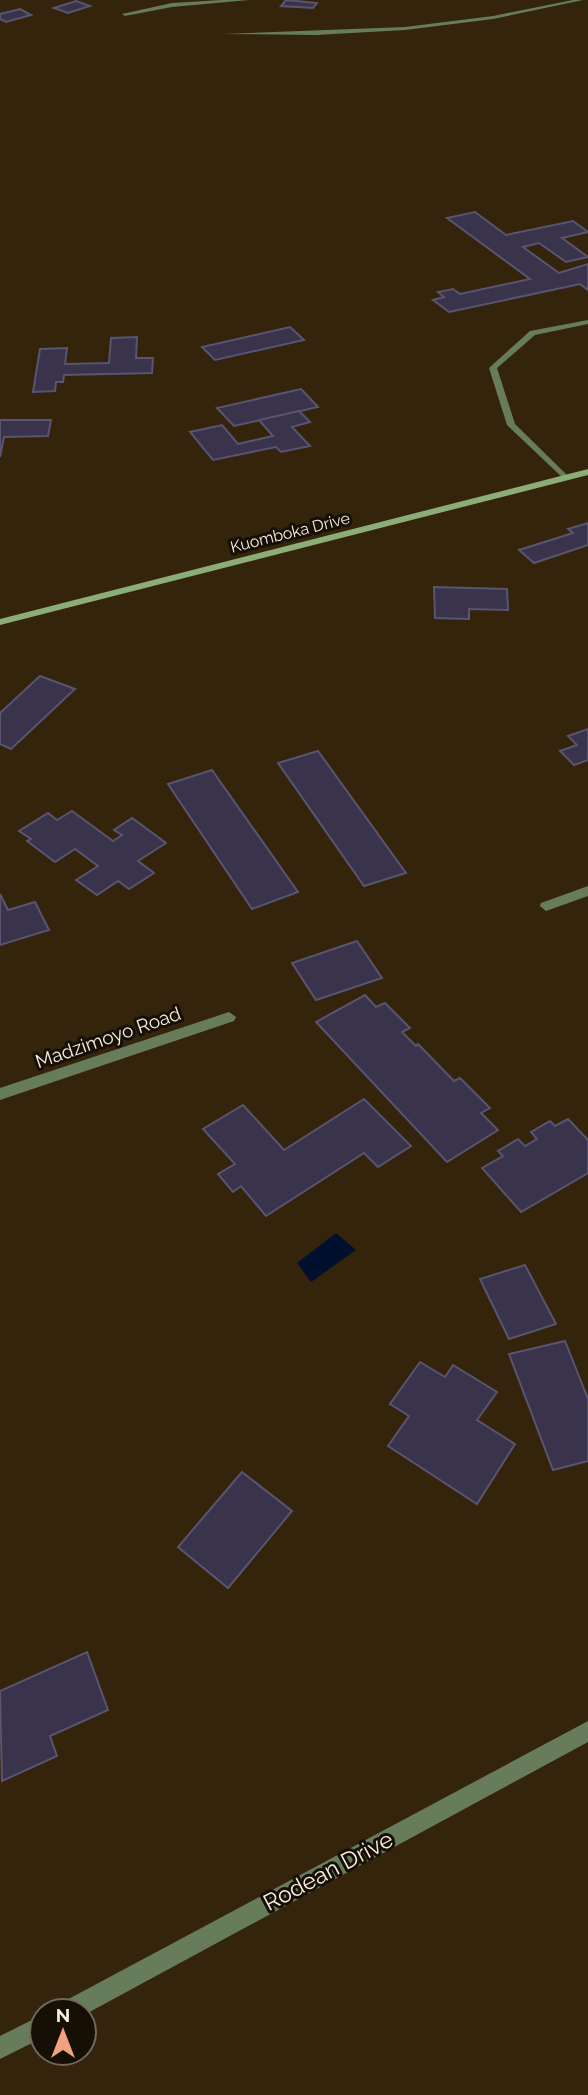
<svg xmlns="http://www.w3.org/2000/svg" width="588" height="2095" font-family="Raleway,sans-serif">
  <rect width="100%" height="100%" fill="#34240c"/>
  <path fill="#01102d" d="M336,1233L356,1250L311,1282L297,1263Z"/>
  <g fill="#39334c" stroke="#59546f" stroke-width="2">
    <path d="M286,0L317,3L313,8L281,6Z"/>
    <path d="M76,1L90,6L68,13L54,8Z"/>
    <path d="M20,9L31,15L6,22L0,19V14Z"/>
    <path d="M475,212L506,235L573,221L588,232L562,238L588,257L566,262L539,243L523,247L559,273L588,264V290L580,284L449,312L433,300L444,297L438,292L453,289L460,294L530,279L447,218Z"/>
    <path d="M290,327L304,340L215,360L202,347Z"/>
    <path d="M137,337L136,358H153L152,373L64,375L63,382H56L55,391L33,392L40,349L67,348L65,364L109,363L111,338Z"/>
    <path d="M301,389L318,407L234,426L217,408Z"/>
    <path d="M299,411L310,422L292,427L310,446L281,452L276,447L213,460L190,432L222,425L238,444L273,436L259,420Z"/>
    <path d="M0,420H51L48,436L4,437L0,457Z"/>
    <path d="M588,523V545L534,563L519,550L573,533L568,529Z"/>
    <path d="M434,587L507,589L508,610L469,609V619L435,618Z"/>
    <path d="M40,676L75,689L11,749L0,744V713Z"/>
    <path d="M588,729V760L574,765L560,751L577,745L568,736Z"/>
    <path d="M318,751L406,873L364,886L278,763Z"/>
    <path d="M212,770L298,892L252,909L168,784Z"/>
    <path d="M72,811L113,841L122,835L114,830L132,818L166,843L138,861L154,873L129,889L118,881L97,895L76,880L98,866L75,849L55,862L27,841L31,839L19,831L48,813L57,820Z"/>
    <path d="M0,894L8,910L35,902L49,930L0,945Z"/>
    <path d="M357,941L382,978L316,1000L292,963Z"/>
    <path d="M365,995L376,1007L385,1003L410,1028L402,1032L416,1046L418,1044L454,1081L460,1078L490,1108L481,1113L498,1130L447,1162L316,1022Z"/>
    <path d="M364,1099L411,1146L378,1167L364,1153L266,1216L241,1186L233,1192L218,1174L235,1164L203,1129L243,1105L284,1150Z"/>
    <path d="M568,1119L588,1140V1173L521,1212L482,1168L503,1156L498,1151L518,1139L525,1146L537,1139L531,1132L550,1121L555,1126Z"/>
    <path d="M525,1265L556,1324L509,1339L480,1279Z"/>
    <path d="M565,1341L588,1399V1461L553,1470L509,1354Z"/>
    <path d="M420,1362L445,1377L453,1365L497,1392L477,1420L515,1444L477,1504L388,1446L409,1416L390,1404Z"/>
    <path d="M242,1472L292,1511L228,1588L178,1547Z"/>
    <path d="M87,1652L108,1710L50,1736L57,1756L2,1781L0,1691Z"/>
  </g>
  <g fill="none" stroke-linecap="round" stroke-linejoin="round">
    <path fill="#677c5b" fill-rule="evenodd" d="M588,320V324L535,335L497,368L515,424L568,476V480H565L507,425L489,368L530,331Z"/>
    <g fill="#677c5b" fill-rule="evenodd">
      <path d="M221,0H249L172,7L125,16L122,14L172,3Z"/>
      <path d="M573,0H583L493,19L405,30L316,35L223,34L405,27L493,16Z"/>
      <path d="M588,886V896L546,911L540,906L541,903Z"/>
      <path d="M229,1012L236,1017L234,1021L0,1100V1088Z"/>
      <path d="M588,1721V1742L84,2015V2011H58L61,2003Z"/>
      <path d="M42,2015V2038L0,2059V2036Z"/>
    </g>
    <path fill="#8bad77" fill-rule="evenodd" d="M588,469V475L0,625V619Z"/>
  </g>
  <g text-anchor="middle" stroke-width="6" stroke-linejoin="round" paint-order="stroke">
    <g font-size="16" fill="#f9eee0" stroke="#160f06">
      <text transform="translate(290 532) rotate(-14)" y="6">Kuomboka Drive</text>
    </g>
    <g font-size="19" fill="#f9eee0" stroke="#160f06">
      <text transform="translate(108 1037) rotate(-19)" y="7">Madzimoyo Road</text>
    </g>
    <g font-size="23" fill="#f9eee0" stroke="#160f06">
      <text transform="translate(328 1871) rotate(-28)" y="8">Rodean Drive</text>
    </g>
  </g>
  <g transform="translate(63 2032)"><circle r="33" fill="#160f06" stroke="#71685d" stroke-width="2"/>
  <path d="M0-5L12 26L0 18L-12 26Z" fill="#f1a17d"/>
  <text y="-10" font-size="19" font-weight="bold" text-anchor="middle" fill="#f9eee0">N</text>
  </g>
</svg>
